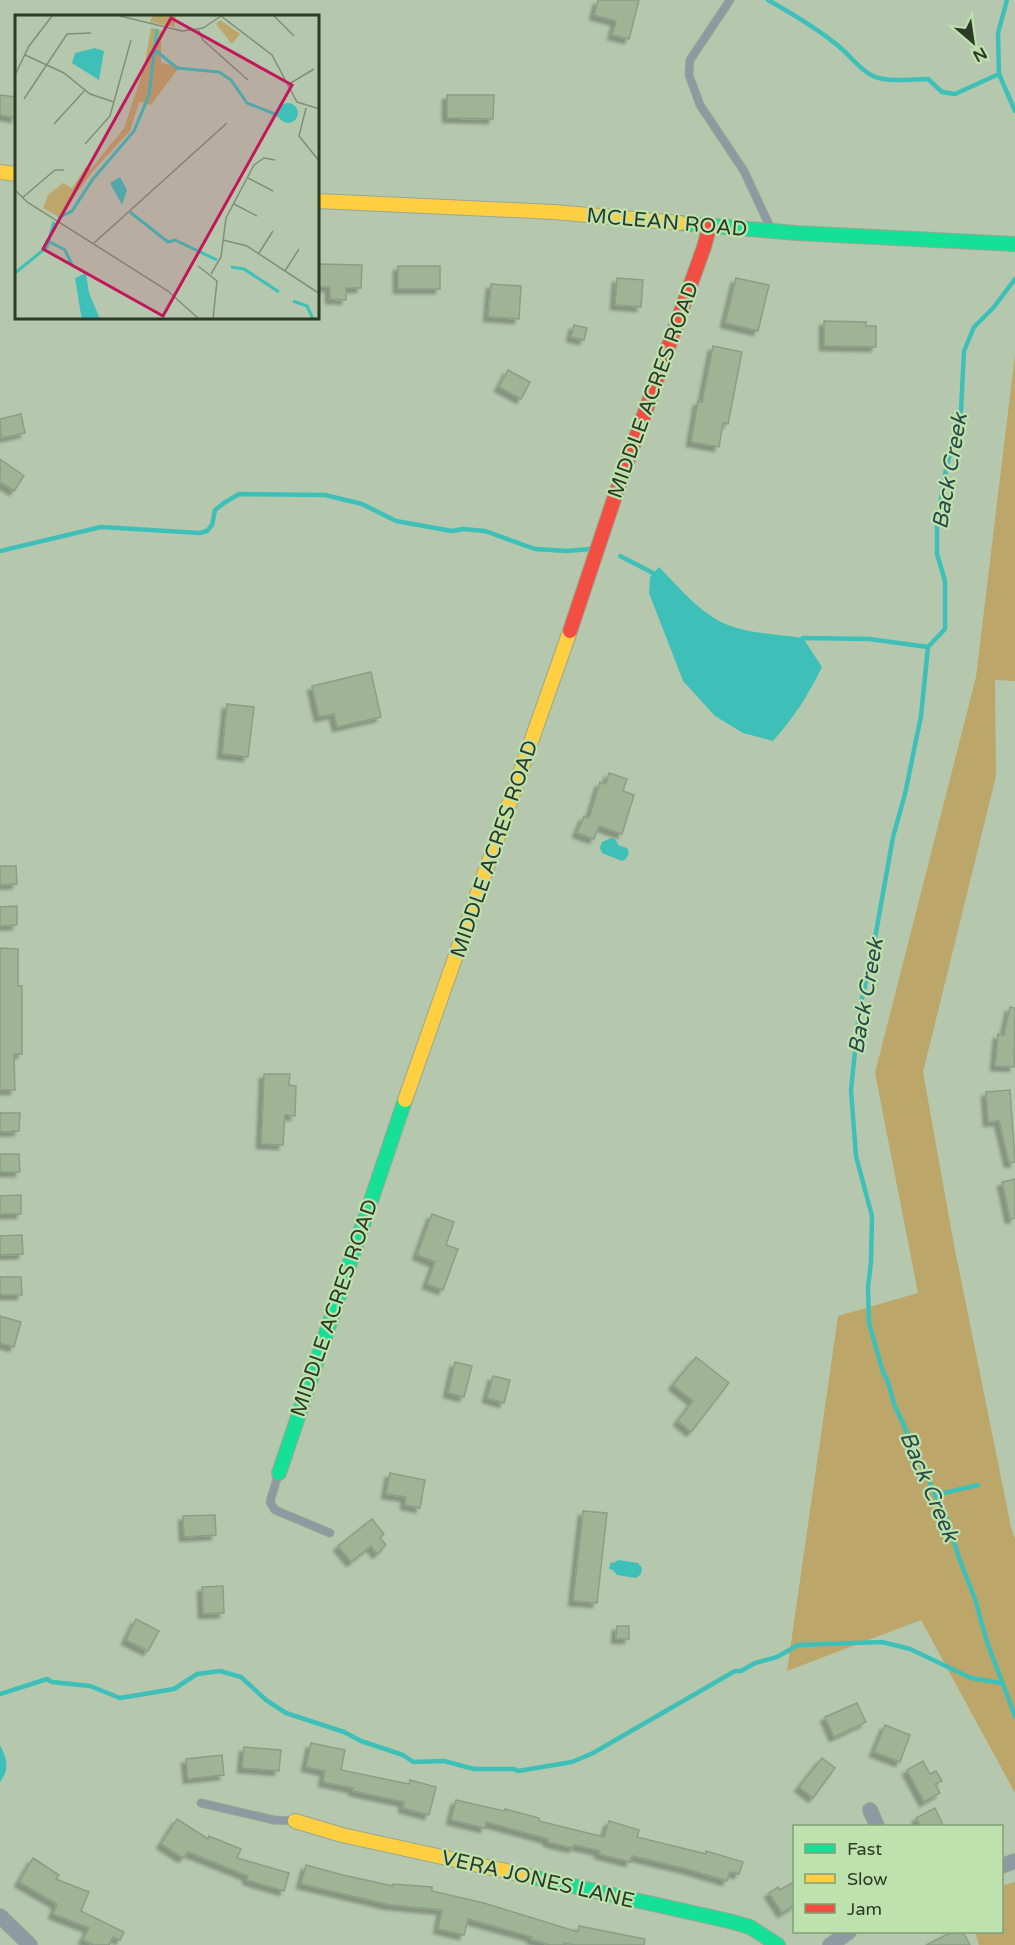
<svg xmlns="http://www.w3.org/2000/svg" width="1015" height="1945" font-family="'Varela Round',sans-serif">
  <defs>
    <filter id="shadow"><feDropShadow dx="-4.5" dy="4.5" stdDeviation="1.5" flood-color="#0004"/></filter>
  </defs>
  <rect width="100%" height="100%" fill="#b5c8ad"/>
  <g fill="#bca669">
    <path d="M1015,354V681L995,680L996,776L923,1072L954,1245L1011,1527L1015,1539V1793L921,1620L787,1671L838,1316L918,1293L875,1073L976,677Z"/>
    <path d="M1015,1882V1945H979L975,1932H1002V1886Z"/>
  </g>
  <g fill="#3ec0b9">
    <path d="M659,567C679,587 700,614 728,625C751,634 778,634 803,638L822,667C809,694 793,719 773,741L743,733L715,716L683,681L649,593L650,577Z"/>
    <path d="M611,838L616,840L618,845L627,848L629,853L626,859L622,861L602,853L600,848L602,842Z"/>
    <path d="M619,1560L638,1563L642,1568L641,1574L636,1578L617,1575L613,1570L609,1569L611,1562L613,1563Z"/>
    <path d="M0,1745C7,1759 10,1769 0,1782Z"/>
  </g>
  <g fill="none" stroke-linecap="round" stroke-linejoin="round">
    <g stroke="#3ec0b9" stroke-width="4.5">
      <path d="M768,0C793,14 820,30 842,49C852,58 860,70 873,76C889,83 912,79 928,79L942,92L955,94L999,74"/>
      <path d="M1007,0L998,33L999,74L1015,111"/>
      <path d="M1015,279L994,307L974,327L964,351L961,411L946,469L937,522V554L945,581V629L928,647L921,716L905,794L893,837L872,955L859,1012L851,1090L856,1156L872,1216L871,1262L868,1287L869,1323L883,1372L888,1382L894,1404L947,1520L959,1558L975,1599L987,1642L1015,1716"/>
      <path d="M0,551L101,527L200,533L207,531L212,525L215,510L224,503L239,494L325,495L362,504L396,521L452,531L463,529L485,531L535,549L567,551L590,549"/>
      <path d="M620,556L653,573L656,577"/>
      <path d="M800,643L803,638L869,639L928,647"/>
      <path d="M935,1495L978,1485"/>
      <path d="M0,1694L47,1679L52,1682L90,1686L120,1698L174,1689L197,1674L220,1671L241,1677L266,1700L286,1713L344,1732L361,1741L403,1755L413,1762L444,1761L474,1769H514L518,1771L572,1762L593,1753L735,1671H741L755,1663L777,1657L798,1645L882,1642L910,1649L971,1678L1001,1683"/>
    </g>
  </g>
  <g fill="#9eb494" stroke="#8e9d88" stroke-width="1.5" filter="url(#shadow)">
    <path d="M598,0H639L629,39L612,35L616,21L594,15Z"/>
    <path d="M0,95L16,97V118L0,115Z"/>
    <path d="M447,95H494L493,119L447,118Z"/>
    <path d="M318,264L362,265L361,288H346V300L330,299V287H318Z"/>
    <rect x="398" y="266" width="42" height="23"/>
    <path d="M617,278L643,280L641,307L615,305Z"/>
    <path d="M736,278L769,285L758,331L725,323Z"/>
    <path d="M491,284L521,286L519,319L488,317Z"/>
    <path d="M824,321L866,322V326H876V347L824,346Z"/>
    <path d="M574,325L587,328L584,340L571,337Z"/>
    <path d="M713,346L742,352L728,424L723,423L719,447L691,442L698,401L702,402Z"/>
    <path d="M508,370L530,382L521,399L499,387Z"/>
    <path d="M21,414L25,433L1,438L0,419Z"/>
    <path d="M0,459L24,476L14,491L0,482Z"/>
    <path d="M371,672L381,717L337,727L334,714L319,717L312,686Z"/>
    <path d="M227,704L254,707L248,757L222,754Z"/>
    <path d="M609,773L627,779L623,791L634,795L622,834L599,826L594,839L577,833L584,816L589,818L600,782L606,784Z"/>
    <path d="M0,866H16L17,884L0,885Z"/>
    <path d="M17,906V925L0,926V907Z"/>
    <path d="M0,948L18,949V986H22V1054H14L15,1090H0Z"/>
    <path d="M1010,1007L1015,1008L1014,1067L995,1066L998,1034L1004,1035Z"/>
    <path d="M264,1074H290L289,1085L296,1086L295,1116L285,1115L283,1145L261,1144Z"/>
    <path d="M1010,1090L1015,1162L1009,1163L999,1121L988,1122L986,1092Z"/>
    <path d="M0,1113H20L19,1131L0,1132Z"/>
    <path d="M0,1154H19L20,1172H0Z"/>
    <path d="M1015,1179V1218L1010,1219L1002,1182Z"/>
    <path d="M21,1195V1214H0V1196Z"/>
    <path d="M432,1214L454,1222L446,1245L458,1249L443,1290L427,1284L435,1262L417,1255Z"/>
    <path d="M22,1235L23,1254L0,1255V1236Z"/>
    <path d="M0,1277H21L22,1295H0Z"/>
    <path d="M0,1316L21,1322L14,1347L0,1343Z"/>
    <path d="M696,1357L729,1383L691,1432L678,1421L693,1401L673,1385Z"/>
    <path d="M455,1362L472,1366L464,1397L448,1393Z"/>
    <path d="M493,1376L510,1380L504,1403L487,1398Z"/>
    <path d="M390,1473L425,1480L420,1508L405,1505L406,1497L386,1494Z"/>
    <path d="M583,1511L607,1513L597,1603L573,1601Z"/>
    <path d="M215,1515L216,1535L184,1537L183,1516Z"/>
    <path d="M372,1519L384,1534L380,1538L386,1545L377,1554L371,1546L351,1562L338,1546Z"/>
    <path d="M223,1586L224,1613L203,1614L202,1587Z"/>
    <path d="M136,1619L159,1631L148,1651L126,1640Z"/>
    <path d="M617,1626H629V1639H616Z"/>
    <path d="M857,1703L866,1722L834,1737L825,1717Z"/>
    <path d="M885,1725L910,1735L900,1762L874,1752Z"/>
    <path d="M311,1743L345,1750L341,1770L409,1784L410,1780L436,1787L429,1815L403,1808L404,1802L353,1791V1788L323,1782L325,1771L306,1767Z"/>
    <path d="M244,1747L281,1750L279,1771L242,1768Z"/>
    <path d="M222,1755L224,1775L188,1779L186,1759Z"/>
    <path d="M822,1758L835,1768L813,1798L799,1787Z"/>
    <path d="M923,1761L930,1774L936,1771L942,1781L935,1784L940,1793L924,1802L907,1770Z"/>
    <path d="M456,1800L504,1811L505,1809L539,1818V1821L604,1837L609,1821L639,1830L637,1837L706,1854V1851L743,1862L739,1874L730,1872L727,1881L687,1869L632,1856L630,1862L599,1854L600,1851L574,1845L573,1848L548,1842V1839L486,1822L485,1828L451,1820Z"/>
    <path d="M935,1808L944,1827H921L916,1818Z"/>
    <path d="M177,1819L208,1839L209,1836L241,1849L237,1858L289,1873L284,1891L247,1880L248,1876L188,1852L183,1858L161,1844Z"/>
    <path d="M33,1858L59,1875L56,1879L89,1892L81,1911L124,1932L120,1940L113,1937L109,1945H93L83,1940L89,1928L53,1914L57,1904L19,1882Z"/>
    <path d="M306,1865L343,1875L393,1886V1884L432,1887V1891L484,1903L578,1932L579,1926L645,1939L644,1945H576L564,1943L563,1945H550L531,1939L532,1937L468,1919L464,1935L438,1929L442,1910L390,1905L301,1884Z"/>
    <path d="M795,1881V1905L782,1913L769,1893L778,1887L780,1890Z"/>
    <path d="M952,1932H963L970,1945H926Z"/>
  </g>
  <g fill="none" stroke-linecap="round" stroke-linejoin="round">
    <defs>
      <g id="lane">
        <path d="M730,0L690,60L689,75L700,105L744,171L771,229"/>
        <path d="M278,1475L270,1502L275,1510L330,1533"/>
        <path d="M201,1803L274,1820L293,1821"/>
      </g>
      <g id="street">
        <path d="M870,1810L877,1826"/>
        <path d="M1002,1866L1015,1861"/>
        <path d="M0,1916L30,1945"/>
        <path d="M830,1945L849,1932"/>
      </g>
      <g id="fast">
        <path d="M680,223L796,233L1015,244"/>
        <path d="M279,1473L405,1100"/>
        <path d="M528,1876L729,1921L750,1927L778,1945"/>
      </g>
      <g id="slow">
        <path d="M0,172L16,174"/>
        <path d="M318,201L554,212L680,223"/>
        <path d="M405,1100L570,631"/>
        <path d="M295,1821L342,1835L528,1876"/>
      </g>
      <path id="jam" d="M570,631L614,499L704,247L710,225"/>
    </defs>
    <use href="#lane" stroke="#98a792" stroke-width="9"/>
    <use href="#street" stroke="#98a792" stroke-width="16"/>
    <use href="#fast" stroke="#98a792" stroke-width="16"/>
    <use href="#slow" stroke="#98a792" stroke-width="16"/>
    <use href="#jam" stroke="#98a792" stroke-width="16"/>
    <use href="#lane" stroke="#8e9aa2" stroke-width="7"/>
    <use href="#street" stroke="#8e9aa2" stroke-width="14"/>
    <use href="#fast" stroke="#16e098" stroke-width="14"/>
    <use href="#slow" stroke="#ffcf43" stroke-width="14"/>
    <use href="#jam" stroke="#f24e42" stroke-width="14"/>
  </g>
  <g text-anchor="middle" stroke-width="4.5" stroke-linejoin="round" paint-order="stroke">
    <g font-size="21" fill="#2d3b26" stroke="#bde2ad">
      <text transform="translate(667 222) rotate(5)" y="7">MCLEAN ROAD</text>
      <text transform="translate(653 390) rotate(-70)" y="7">MIDDLE ACRES ROAD</text>
      <text transform="translate(494 849) rotate(-71)" y="7">MIDDLE ACRES ROAD</text>
      <text transform="translate(334 1308) rotate(-71)" y="7">MIDDLE ACRES ROAD</text>
      <text transform="translate(538 1879) rotate(13)" y="7">VERA JONES LANE</text>
    </g>
    <g font-size="22" font-style="italic" fill="#2b4a4a" stroke="#bde2ad">
      <text transform="translate(949 471) rotate(-80)" y="8">Back Creek</text>
      <text transform="translate(865 996) rotate(-80)" y="8">Back Creek</text>
      <text transform="translate(930 1486) rotate(67)" y="8">Back Creek</text>
    </g>
  </g>
  <g transform="translate(15 15)">
    <rect width="304" height="304" fill="#b5c8ad"/>
    <path d="M137,1H161L159,12L135,7ZM205,5L225,19L217,29L201,9ZM136,13L146,15V48L165,51L136,90L124,87L115,116L77,157L44,202L28,193L33,180L48,168L57,173L71,152L75,155L109,113L129,53Z" fill="#bca669"/>
    <path d="M80,33L89,36L84,65L57,48L60,38ZM263 98a10 10 0 1 1 20 0a10 10 0 1 1-20 0ZM105,162L112,175L107,190L95,168ZM71,258L74,278L85,304H67L66,300L60,263Z" fill="#3ec0b9"/>
    <path fill="none" stroke="#3ec0b9" stroke-width="3" d="M140,35L162,53L204,57L216,65L232,88L265,101M115,197L153,227L160,225L202,245M43,203L57,196L78,164L119,116L134,80L142,14M35,227L50,235L58,252M216,252L229,254L264,277M0,258L32,232L39,207M278,286L292,291L298,304"/>
    <path fill="none" stroke="#7f9077" stroke-width="1.5" d="M105,1L167,16L188,13L206,1M206,1L257,40L282,87L305,94M259,1L279,21M183,14L188,25L233,65M10,40L49,58L75,79L99,87M0,60L14,31L37,1M274,69L299,54M9,84L52,19L76,18M291,93L284,121L305,147M39,109L70,75M70,129L95,101L116,25M233,163L258,176M0,175L12,187L153,276L184,304M7,183L40,155H49M219,189L242,201M208,225L232,231L305,279M79,228L212,108M244,238L258,216M183,251L202,266L198,304M270,256L284,234M196,259L206,242L211,203L239,150L249,143L260,145"/>
    <path fill="#c2185b" fill-opacity="0.15" stroke="#c2185b" stroke-width="3" d="M156,3L277,70L148,301L28,234Z"/>
    <rect width="304" height="304" fill="none" stroke="#2d3b26" stroke-width="3"/>
  </g>
  <rect x="793" y="1825" width="210" height="108" fill="#bde2ad" stroke="#839f77" stroke-width="1.5"/>
  <rect x="805" y="1844" width="30" height="9" fill="#16e098" stroke="#839f77" stroke-width="1.5"/>
  <text x="847" y="1855" font-size="18" fill="#2d3b26">Fast</text>
  <rect x="805" y="1874" width="30" height="9" fill="#ffcf43" stroke="#839f77" stroke-width="1.5"/>
  <text x="847" y="1885" font-size="18" fill="#2d3b26">Slow</text>
  <rect x="805" y="1904" width="30" height="9" fill="#f24e42" stroke="#839f77" stroke-width="1.5"/>
  <text x="847" y="1915" font-size="18" fill="#2d3b26">Jam</text>
  <g transform="translate(973 42) rotate(151)" stroke="#bde2ad" stroke-width="4.5" paint-order="stroke">
  <path d="M0-4.5L10 22L0 15L-10 22Z" fill="#2d3b26"/>
  <text y="-9" font-size="16" font-weight="bold" text-anchor="middle" fill="#2d3b26">N</text>
  </g>
</svg>
